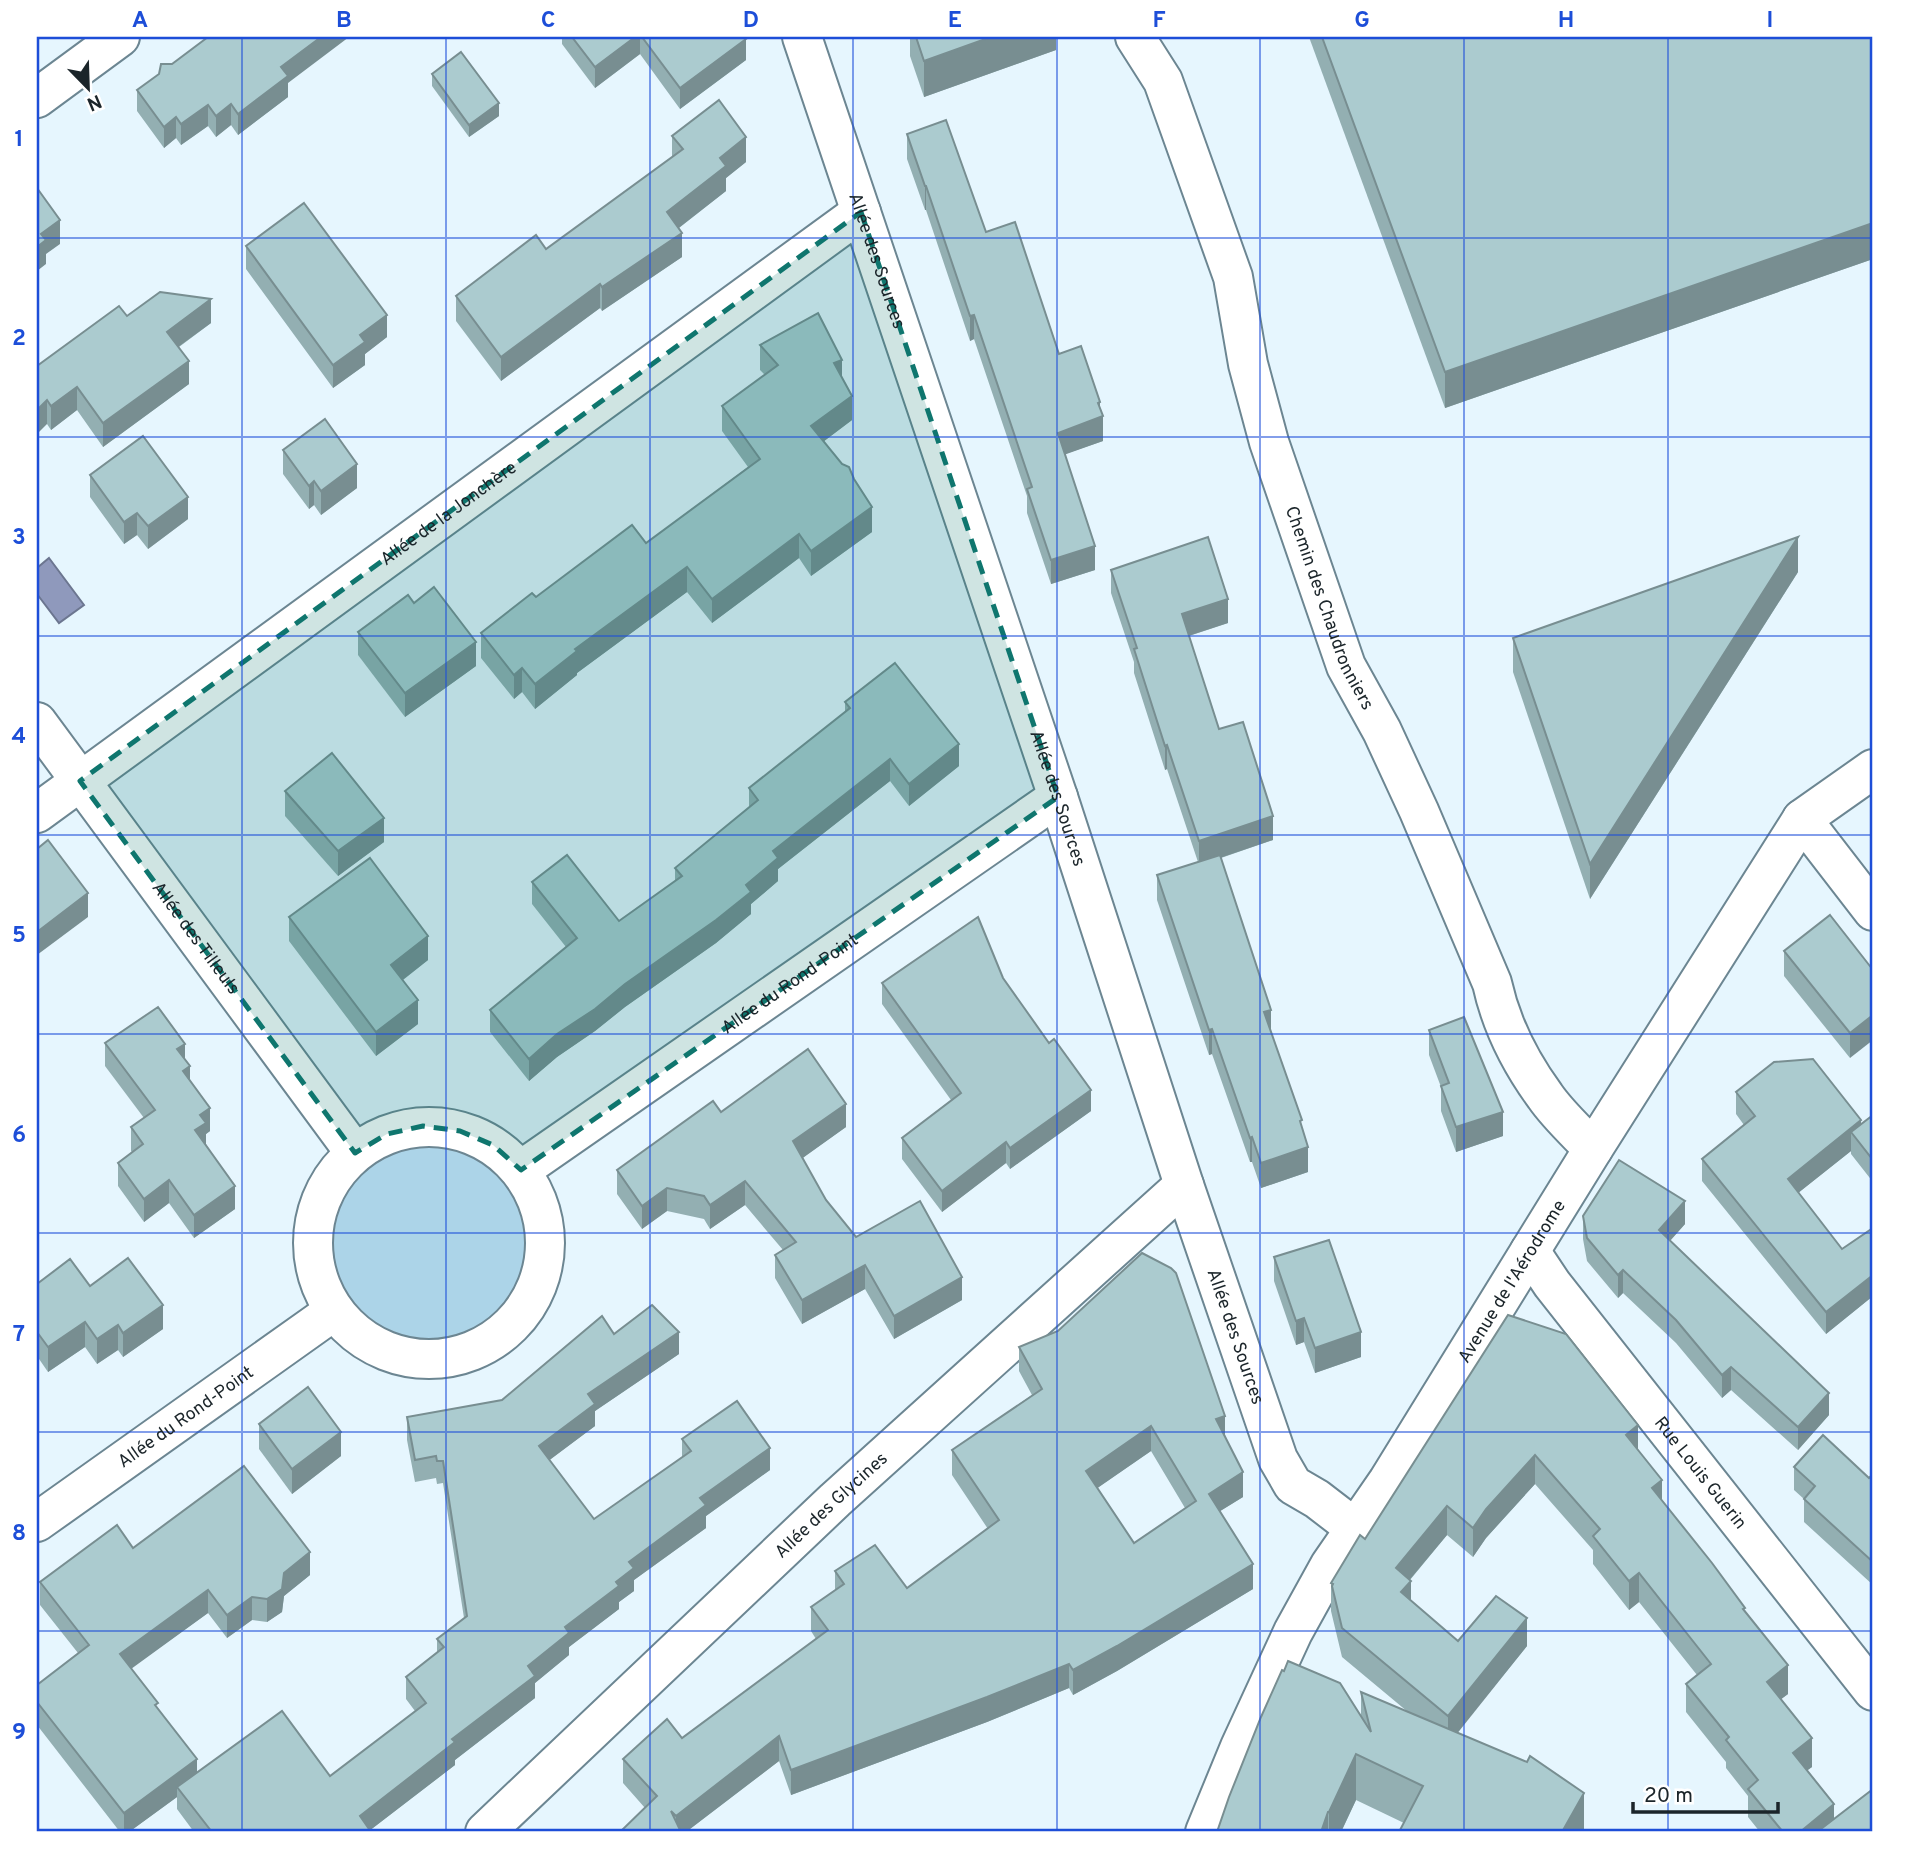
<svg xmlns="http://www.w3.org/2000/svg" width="1910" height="1869" font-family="Overpass,sans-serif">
  <rect width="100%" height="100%" fill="#e6f6fe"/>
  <circle fill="#acd4e8" cx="427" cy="1244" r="98"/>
  <path fill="#8f99bc" stroke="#6c7690" stroke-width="2" d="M49,558L84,605L59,623L37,594V568Z"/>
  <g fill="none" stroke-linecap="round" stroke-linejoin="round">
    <defs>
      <g id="street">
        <path id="s1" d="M802,37L1058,797L1184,1185L1278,1459L1293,1485L1317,1499L1356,1529"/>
        <path id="s2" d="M1135,37L1163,81L1233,277L1248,364L1269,442L1346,666L1382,731L1419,811L1492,983C1501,1024 1520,1062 1545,1096C1558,1115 1577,1132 1593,1149"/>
        <path d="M37,98L120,37"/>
        <path id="s3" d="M37,722L355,1153"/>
        <path id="s4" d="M37,813L861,212"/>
        <path d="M1802,819L1873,911"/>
        <circle cx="429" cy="1243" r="116"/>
        <path id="s5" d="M521,1170L1058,797"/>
        <path id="s6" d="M1530,1251L1552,1284L1873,1691"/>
        <path id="s7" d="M37,1522L334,1311"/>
        <path id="s8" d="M485,1832L835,1500L1184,1185"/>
        <path id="s9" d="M1205,1832L1240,1747L1293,1632L1330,1565L1388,1481L1593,1149L1802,819L1873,769"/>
      </g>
    </defs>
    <use href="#street" stroke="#6c8692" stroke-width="42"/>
    <use href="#street" stroke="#fff" stroke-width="38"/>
  </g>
  <g fill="#93afb2" fill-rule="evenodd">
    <path d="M562,37H744L746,60L680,109L640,54L595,88L562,44Z"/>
    <path d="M910,37H1056V50L924,97L910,56Z"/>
    <path d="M1309,37H1873V259L1445,408Z"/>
    <path d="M432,74L499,116L469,137L432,86Z"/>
    <path d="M288,83V97L238,135L231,125L216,137L208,126L181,145L176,138L164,148L137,111V90Z"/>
    <path d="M907,134L986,232L1059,354L1100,408L1103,441L1065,454L1095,570L1051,584L1027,513V496L974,339L970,341L926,210H925L907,159Z"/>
    <path d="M672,136L746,162L726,178V191L679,228L682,257L602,311L600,308L501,381L456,321V296L546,249L672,157Z"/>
    <path d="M246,246L387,337L365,354V365L333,388L246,269Z"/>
    <path d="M127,316L211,323L179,347L189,384L103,447L77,410L51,430L47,424L37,366Z"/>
    <path d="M760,345L842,377L852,420L824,441L872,532L811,576L799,558L712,623L687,592L577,673V675L535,709L522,692L514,699L481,658V633L536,597L646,543L748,467L722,431V406L765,375L760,370Z"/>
    <path d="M283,450L357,488L321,515L314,505L309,509L283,474Z"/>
    <path d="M90,475L188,519L148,549L137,535L124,544L90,497Z"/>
    <path d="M1111,570L1228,623L1189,636L1219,729L1273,840L1221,858L1271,1033L1302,1127L1308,1172L1261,1188L1252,1162H1250L1212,1054L1209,1055L1157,900V875L1198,862L1167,769L1165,770L1134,673V662L1111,593Z"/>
    <path d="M1798,572L1697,731L1590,899L1513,672V638Z"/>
    <path d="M414,603L476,666L405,717L358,655V632Z"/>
    <path d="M845,702L959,766L909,806L890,781L778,869V881L751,904V914L716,943L625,1007L595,1031L557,1057L529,1081L490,1032V1010L566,947L532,904V882L619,921L675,881V868L749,807V788L845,712Z"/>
    <path d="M285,791L384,842L338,876L285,816Z"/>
    <path d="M289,917L428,960L403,980L418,1024L376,1056L289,941Z"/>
    <path d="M1784,951L1873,970L1850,1058L1784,976Z"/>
    <path d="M1003,978L1049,1043L1091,1111L1010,1169L1006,1163L942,1212L902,1159V1138L951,1100L882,1004V983Z"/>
    <path d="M1429,1030L1503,1136L1456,1152L1441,1111V1087L1429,1055Z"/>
    <path d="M105,1043L185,1059L190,1080L210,1131L206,1134V1144L235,1209L194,1238L169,1203L144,1222L118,1186V1163L132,1152L131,1151V1127L144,1118L105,1066Z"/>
    <path d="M1736,1092L1861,1124L1873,1115V1182L1851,1154V1151L1798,1193L1842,1249L1873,1228V1296L1826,1334L1702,1181V1159L1744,1125L1736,1114Z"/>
    <path d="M721,1112L846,1127L802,1158L826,1200L856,1237L962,1300L894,1339L865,1289L802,1324L775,1278V1255L783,1250L745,1205L710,1229L704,1219L667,1211L642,1229L617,1194V1170Z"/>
    <path d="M1583,1216L1685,1224L1670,1241L1829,1415L1798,1450L1731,1390L1722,1398L1676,1343L1623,1293L1618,1298L1587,1261L1583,1239Z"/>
    <path d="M1274,1257L1361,1357L1315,1373L1304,1342L1296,1345L1274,1281Z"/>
    <path d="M37,1284L90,1286L163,1329L123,1357L118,1350L97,1364L85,1347L48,1372L37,1356Z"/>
    <path d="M1508,1315L1638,1451L1662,1501L1745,1611L1788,1694L1781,1699L1812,1767L1807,1770L1834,1819L1873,1832H1760L1748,1817V1796L1726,1768V1762L1686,1712V1684L1697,1675L1639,1602L1629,1610L1593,1564V1550L1535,1484L1486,1538L1473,1557L1447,1535L1410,1580L1411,1601L1458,1641L1527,1646L1457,1732L1584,1832L1404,1823L1356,1800L1341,1832H1217L1361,1717V1692L1408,1712L1342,1657L1331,1611V1583L1365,1539Z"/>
    <path d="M614,1334L679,1354L595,1411V1426L549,1460L594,1519L682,1457V1439L770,1470L706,1516V1528L634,1580V1591L619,1602V1609L569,1647V1655L535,1683V1698L455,1760V1765L369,1831V1832H194L177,1809V1797L129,1832H120L37,1725V1685L78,1653L40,1605V1582L133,1548L310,1575L284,1596L282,1612L267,1622L252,1620L227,1638L208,1613L131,1668L158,1708L197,1773L330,1776L415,1711L406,1699V1677L437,1652V1639L464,1618L443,1483L437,1484L436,1478L415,1482L407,1440V1417L502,1400Z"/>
    <path d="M1019,1347L1225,1435L1243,1497L1220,1511L1253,1589L1117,1671L1073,1695L1069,1688L987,1722L791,1795L779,1761L686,1832H620L645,1808L623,1783V1759L682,1738L816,1639L811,1631V1607L835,1590V1571L907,1588L988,1529L952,1475V1450L1032,1395L1019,1371ZM1151,1451L1185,1508L1134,1543L1097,1488Z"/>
    <path d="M259,1424L341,1456L292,1494L259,1449Z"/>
    <path d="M1794,1467L1869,1478L1873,1477V1595V1585L1804,1522V1499L1794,1490Z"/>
  </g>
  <g fill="#788e91">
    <path d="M321,37H349L288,83V97L238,135V114L281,67Z"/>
    <path d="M635,37H640V54L595,88V67Z"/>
    <path d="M991,37H1056V50L924,97V61Z"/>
    <path d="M746,39V60L680,109V88Z"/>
    <path d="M499,103V116L469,137V125Z"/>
    <path d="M231,104V125L216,137V116Z"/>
    <path d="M208,105V126L181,145V124Z"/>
    <path d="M176,117V138L164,148V127Z"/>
    <path d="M746,137V162L726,178V191L667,237V212L720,158Z"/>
    <rect x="925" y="186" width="1" height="24"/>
    <path d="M60,220V244L46,254V264L37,271V247L41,234Z"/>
    <path d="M1873,223V259L1445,408V372Z"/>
    <path d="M682,233V257L602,311V287Z"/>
    <path d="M600,284V308L501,381V357Z"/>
    <path d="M211,299V323L167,355V332Z"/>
    <path d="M387,315V337L365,354V365L333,388V365L360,335Z"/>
    <path d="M974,315V339L970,341V316Z"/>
    <path d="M842,360V384L834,363Z"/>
    <path d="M189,361V384L103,447V423Z"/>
    <path d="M77,387V410L51,430V406Z"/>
    <path d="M852,396V420L811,451V426Z"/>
    <path d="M47,400V424L37,434V410Z"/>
    <path d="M1100,402V417L1103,416V441L1058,457V433Z"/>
    <path d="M357,464V488L321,515V491Z"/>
    <path d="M314,481V505L309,509V486Z"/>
    <path d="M188,497V519L148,549V526Z"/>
    <path d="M872,507V532L811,576V551Z"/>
    <path d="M137,513V535L124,544V522Z"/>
    <path d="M799,534V558L712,623V599Z"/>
    <path d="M1798,537V572L1590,899V864Z"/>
    <path d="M1095,546V570L1051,584V560Z"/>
    <path d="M687,567V592L577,673V675L535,709V684L575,649Z"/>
    <path d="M1228,599V623L1182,638V614Z"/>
    <path d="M476,642V666L405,717V693Z"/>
    <path d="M522,668V692L514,699V675Z"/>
    <path d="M959,744V766L909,806V784Z"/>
    <path d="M1167,745V769L1165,770V746Z"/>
    <path d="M890,759V781L778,869V881L751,904V914L716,943L625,1007L595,1031L557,1057L529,1081V1059L557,1034L746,885L773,851Z"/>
    <path d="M1273,816V840L1199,865V841Z"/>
    <path d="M384,818V842L338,876V851Z"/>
    <path d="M88,893V917L37,955V932Z"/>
    <path d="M428,936V960L391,989V965Z"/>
    <path d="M418,1000V1024L376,1056V1032Z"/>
    <path d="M1271,1010V1034L1264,1012Z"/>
    <path d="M1873,1015V1040L1850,1058V1033Z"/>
    <path d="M1212,1029V1054L1209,1055V1030Z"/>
    <path d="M185,1044V1067L177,1049Z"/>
    <path d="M190,1066V1089L183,1071Z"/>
    <path d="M1091,1090V1111L1010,1169V1148Z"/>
    <path d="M846,1104V1127L793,1165V1141Z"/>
    <path d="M210,1108V1131L206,1134V1146L195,1130L200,1115Z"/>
    <path d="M1503,1112V1136L1456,1152V1127Z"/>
    <path d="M1861,1120V1142L1851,1132V1151L1788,1201V1179Z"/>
    <path d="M1252,1137V1162H1250V1138Z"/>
    <path d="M1006,1142V1163L942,1212V1191Z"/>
    <path d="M1308,1147V1172L1261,1188V1163Z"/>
    <path d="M169,1180V1203L144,1222V1199Z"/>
    <path d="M745,1181V1205L710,1229V1205Z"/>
    <path d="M235,1186V1209L194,1238V1215Z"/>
    <path d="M667,1188V1211L642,1229V1206Z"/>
    <path d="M1685,1201V1224L1659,1253V1230Z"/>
    <path d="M865,1265V1289L802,1324V1300Z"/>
    <path d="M1623,1270V1293L1618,1298V1275Z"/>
    <path d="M1873,1275V1296L1826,1334V1312Z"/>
    <path d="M962,1277V1300L894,1339V1316Z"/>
    <path d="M163,1305V1329L123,1357V1333Z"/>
    <path d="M1304,1318V1342L1296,1345V1321Z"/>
    <path d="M85,1322V1347L48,1372V1347Z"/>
    <path d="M118,1325V1350L97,1364V1339Z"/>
    <path d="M679,1332V1354L595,1411V1426L539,1468V1446L588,1394Z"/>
    <path d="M1361,1332V1357L1315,1373V1348Z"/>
    <path d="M1731,1367V1390L1722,1398V1375Z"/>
    <path d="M1829,1393V1415L1798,1450V1427Z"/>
    <path d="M1225,1416V1441L1216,1419Z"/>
    <path d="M1638,1425V1454L1626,1435Z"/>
    <path d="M1151,1426V1451L1086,1496V1471Z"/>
    <path d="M341,1432V1456L292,1494V1469Z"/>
    <path d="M770,1448V1470L706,1516V1528L634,1580V1591L619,1602V1609L569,1647V1655L535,1683V1698L455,1760V1765L369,1831V1832H360V1816L452,1739L528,1666L565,1627L616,1582L629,1562L700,1498Z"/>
    <path d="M1535,1455V1484L1486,1538L1473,1557V1528L1486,1509Z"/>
    <path d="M1243,1472V1497L1209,1518V1494Z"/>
    <path d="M1662,1480V1508L1652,1488Z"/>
    <path d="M1447,1506V1535L1396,1596V1568Z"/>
    <path d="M310,1552V1575L284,1596L282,1612L267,1622V1599L284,1573Z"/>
    <path d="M1253,1564V1589L1117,1671L1073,1695V1670Z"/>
    <path d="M1639,1573V1602L1629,1610V1581Z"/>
    <path d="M1411,1581V1610L1401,1592Z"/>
    <path d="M208,1590V1613L120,1677V1654Z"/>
    <path d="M252,1597V1620L227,1638V1615Z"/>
    <path d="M1527,1618V1646L1448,1745V1716Z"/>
    <path d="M1069,1664V1688L987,1722L791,1795V1770Z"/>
    <path d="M1788,1665V1694L1767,1710V1682Z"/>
    <path d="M779,1736V1761L686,1832H676V1816Z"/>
    <path d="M1812,1738V1767L1793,1781V1753Z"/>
    <path d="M1356,1754V1800L1341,1832H1329V1812Z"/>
    <path d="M197,1759V1782L177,1787V1797L129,1832H124V1813Z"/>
    <path d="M1584,1793V1832H1562Z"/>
    <path d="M1834,1804V1832H1800Z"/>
    <path d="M1328,1812V1832H1321Z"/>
  </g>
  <g fill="#abcbcf" stroke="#788e91" stroke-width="2" fill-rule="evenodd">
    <path d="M208,37H321L281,67L288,76L238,114L231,104L216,116L208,105L181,124L176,117L164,127L137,90L159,74L161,64H172Z"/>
    <path d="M572,37H635L595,67Z"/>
    <path d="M642,37H744L746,39L680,88Z"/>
    <path d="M916,37H991L924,61Z"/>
    <path d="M1322,37H1873V223L1445,372Z"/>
    <path d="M461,52L499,103L469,125L432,74Z"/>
    <path d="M719,100L746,137L720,158L726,166L667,212L682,233L602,287L600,284L501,357L456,296L536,235L546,249L683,149L672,136Z"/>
    <path d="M946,120L986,232L1015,222L1059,354L1081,346L1100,402L1098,403L1103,416L1058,433L1095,546L1051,560L1027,489L1032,487L974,315L970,316L926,186H925L907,134Z"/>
    <path d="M37,188L60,220L41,234L46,240L37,247Z"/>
    <path d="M304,203L387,315L360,335L365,342L333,365L246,246Z"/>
    <path d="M160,292L211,299L167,332L189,361L103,423L77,387L51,406L47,400L37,410V366L119,306L127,316Z"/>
    <path d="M818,313L842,360L834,363L852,396L811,426L842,464L849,467L854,479L872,507L811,551L799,534L712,599L687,567L575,649L577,651L535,684L522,668L514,675L481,633L532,593L536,597L632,525L646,543L760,459L722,406L778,365L760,345Z"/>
    <path d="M325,419L357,464L321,491L314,481L309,486L283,450Z"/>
    <path d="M143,436L188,497L148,526L137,513L124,522L90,475Z"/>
    <path d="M1208,537L1228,599L1182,614L1219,729L1243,722L1273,816L1199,841L1167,745L1165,746L1134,649L1137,648L1111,570Z"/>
    <path d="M1798,537L1697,696L1590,864L1513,638Z"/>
    <path d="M434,587L476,642L405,693L358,632L408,595L414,603Z"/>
    <path d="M895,663L959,744L909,784L890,759L773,851L778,858L746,885L751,892L716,920L625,984L595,1009L557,1034L529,1059L490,1010L577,938L532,882L567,855L619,921L682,876L675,868L758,800L749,788L850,708L845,702Z"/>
    <path d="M332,753L384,818L338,851L285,791Z"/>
    <path d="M48,840L88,893L37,932V849Z"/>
    <path d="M1220,855L1271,1010L1264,1012L1302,1120L1300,1121L1308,1147L1261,1163L1252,1137L1250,1138L1212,1029L1209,1030L1157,875Z"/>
    <path d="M370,858L428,936L391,965L418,1000L376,1032L289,917Z"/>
    <path d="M1830,915L1873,970V1015L1850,1033L1784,951Z"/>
    <path d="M978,917L1003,978L1049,1043L1054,1039L1091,1090L1010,1148L1006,1142L942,1191L902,1138L961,1093L882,983Z"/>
    <path d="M158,1007L185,1044L177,1049L190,1066L183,1071L210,1108L200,1115L206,1123L195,1130L235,1186L194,1215L169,1180L144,1199L118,1163L143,1144L131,1127L155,1110L105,1043Z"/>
    <path d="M1464,1017L1503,1112L1456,1127L1441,1086L1449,1083L1429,1030Z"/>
    <path d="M808,1049L846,1104L793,1141L826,1200L856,1237L920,1201L962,1277L894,1316L865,1265L802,1300L775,1255L796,1242L745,1181L710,1205L704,1196L667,1188L642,1206L617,1170L713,1101L721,1112Z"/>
    <path d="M1813,1059L1861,1120L1788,1179L1842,1249L1873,1228V1275L1826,1312L1702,1159L1755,1116L1736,1092L1774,1062Z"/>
    <path d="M1873,1115V1160L1851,1132Z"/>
    <path d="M1619,1160L1685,1201L1659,1230L1829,1393L1798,1427L1731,1367L1722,1375L1676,1320L1623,1270L1618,1275L1587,1238L1583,1216Z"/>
    <path d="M1329,1240L1361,1332L1315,1348L1304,1318L1296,1321L1274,1257Z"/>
    <path d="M1142,1253L1171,1268L1176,1273L1225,1416L1216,1419L1243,1472L1209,1494L1253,1564L1117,1646L1073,1670L1069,1664L987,1697L791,1770L779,1736L676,1816L671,1811L681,1832H620L657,1796L623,1759L667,1719L682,1738L828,1630L811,1607L844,1584L835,1571L875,1545L907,1588L999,1520L952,1450L1042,1389L1019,1347L1058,1331ZM1151,1426L1196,1501L1134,1543L1086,1471Z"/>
    <path d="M128,1258L163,1305L123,1333L118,1325L97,1339L85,1322L48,1347L37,1332V1284L70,1259L90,1286Z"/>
    <path d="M652,1305L679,1332L588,1394L595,1404L539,1446L594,1519L691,1451L682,1439L737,1401L770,1448L700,1498L706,1505L629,1562L634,1568L616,1582L619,1586L565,1627L569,1633L528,1666L535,1676L452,1739L455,1742L360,1816L369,1829L366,1832H212L177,1787L282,1711L330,1776L426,1703L406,1677L444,1647L437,1639L467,1616L443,1461H437L436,1456L415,1460L407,1417L502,1400L602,1316L614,1334Z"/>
    <path d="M1508,1315L1566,1334L1638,1425L1626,1435L1662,1480L1652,1488L1712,1563L1745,1608L1743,1609L1788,1665L1767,1682L1812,1738L1793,1753L1834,1804L1800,1832H1783L1748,1789L1758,1780L1726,1740L1729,1737L1686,1684L1711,1664L1639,1573L1629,1581L1593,1536L1600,1529L1535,1455L1486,1509L1473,1528L1447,1506L1396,1568L1411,1581L1401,1592L1458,1641L1496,1596L1527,1618L1448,1716L1342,1628L1332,1586L1333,1584L1331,1583L1360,1535L1365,1539Z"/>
    <path d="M308,1387L341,1432L292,1469L259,1424Z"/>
    <path d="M1823,1435L1869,1478L1871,1476L1873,1477V1562L1804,1499L1815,1486L1794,1467Z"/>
    <path d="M244,1466L310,1552L284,1573L282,1589L267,1599L252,1597L227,1615L208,1590L120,1654L158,1703L155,1705L197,1759L124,1813L37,1702V1685L89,1645L40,1582L117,1525L133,1548Z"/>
    <path d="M1288,1661L1340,1683L1371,1732L1361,1692L1527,1762L1530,1756L1584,1793L1562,1832H1399L1423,1786L1356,1754L1329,1812H1328L1321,1832H1217L1229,1797L1261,1717L1282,1670L1284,1671Z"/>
    <path d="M1873,1789V1832H1817Z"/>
  </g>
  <path fill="#0f766e" fill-opacity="0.2" stroke="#0f766e" stroke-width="5" stroke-dasharray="14 9" stroke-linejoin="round" d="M861,212L1058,797L521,1170L493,1145L460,1131L423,1126L387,1134L355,1153L80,781Z"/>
  <path fill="none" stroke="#1d4ed8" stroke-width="2" stroke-opacity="0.55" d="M242,37V1832M446,37V1832M650,37V1832M853,37V1832M1057,37V1832M1260,37V1832M1464,37V1832M1668,37V1832M37,238H1873M37,437H1873M37,636H1873M37,835H1873M37,1034H1873M37,1233H1873M37,1432H1873M37,1631H1873"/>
  <g text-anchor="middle" stroke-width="7" stroke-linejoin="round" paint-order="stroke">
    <g font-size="18" fill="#1b252a" stroke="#fff">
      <text dy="6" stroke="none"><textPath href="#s1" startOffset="236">Allée des Sources</textPath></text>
      <text dy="6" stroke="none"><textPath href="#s4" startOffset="509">Allée de la Jonchère</textPath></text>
      <text dy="6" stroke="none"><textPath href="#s2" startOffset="606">Chemin des Chaudronniers</textPath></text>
      <text dy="6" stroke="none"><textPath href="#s1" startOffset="803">Allée des Sources</textPath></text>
      <text dy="6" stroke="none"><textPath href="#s3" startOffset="268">Allée des Tilleuls</textPath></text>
      <text dy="6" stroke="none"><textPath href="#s5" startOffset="327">Allée du Rond-Point</textPath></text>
      <text dy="6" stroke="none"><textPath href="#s9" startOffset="632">Avenue de l'Aérodrome</textPath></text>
      <text dy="6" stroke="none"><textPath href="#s1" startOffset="1370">Allée des Sources</textPath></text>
      <text dy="6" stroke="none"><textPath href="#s7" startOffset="182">Allée du Rond-Point</textPath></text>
      <text dy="6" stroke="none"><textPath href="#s6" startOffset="280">Rue Louis Guerin</textPath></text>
      <text dy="6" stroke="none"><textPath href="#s8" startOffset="476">Allée des Glycines</textPath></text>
    </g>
  </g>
  <rect width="1910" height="1869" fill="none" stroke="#ffffff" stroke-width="77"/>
  <g transform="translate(88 88) rotate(157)" stroke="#ffffff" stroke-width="5" paint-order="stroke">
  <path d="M0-5L12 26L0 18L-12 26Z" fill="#1b252a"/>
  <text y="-10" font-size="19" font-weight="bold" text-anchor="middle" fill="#1b252a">N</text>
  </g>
  <path d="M1633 1802v10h145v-10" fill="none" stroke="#1b252a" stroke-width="3.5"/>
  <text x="1644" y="1802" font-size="21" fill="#1b252a" stroke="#ffffff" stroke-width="5" paint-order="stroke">20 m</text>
  <rect x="38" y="38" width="1833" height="1792" fill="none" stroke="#1d4ed8" stroke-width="2.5"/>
  <g font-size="23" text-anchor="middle" font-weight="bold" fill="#1d4ed8">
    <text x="140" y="27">A</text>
    <text x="344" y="27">B</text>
    <text x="548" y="27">C</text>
    <text x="751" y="27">D</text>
    <text x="955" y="27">E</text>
    <text x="1159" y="27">F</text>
    <text x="1362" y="27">G</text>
    <text x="1566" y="27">H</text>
    <text x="1770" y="27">I</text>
    <text x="19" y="146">1</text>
    <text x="19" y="345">2</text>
    <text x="19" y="544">3</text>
    <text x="19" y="743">4</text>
    <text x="19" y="942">5</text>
    <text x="19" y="1142">6</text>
    <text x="19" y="1341">7</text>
    <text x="19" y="1540">8</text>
    <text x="19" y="1739">9</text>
  </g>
</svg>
